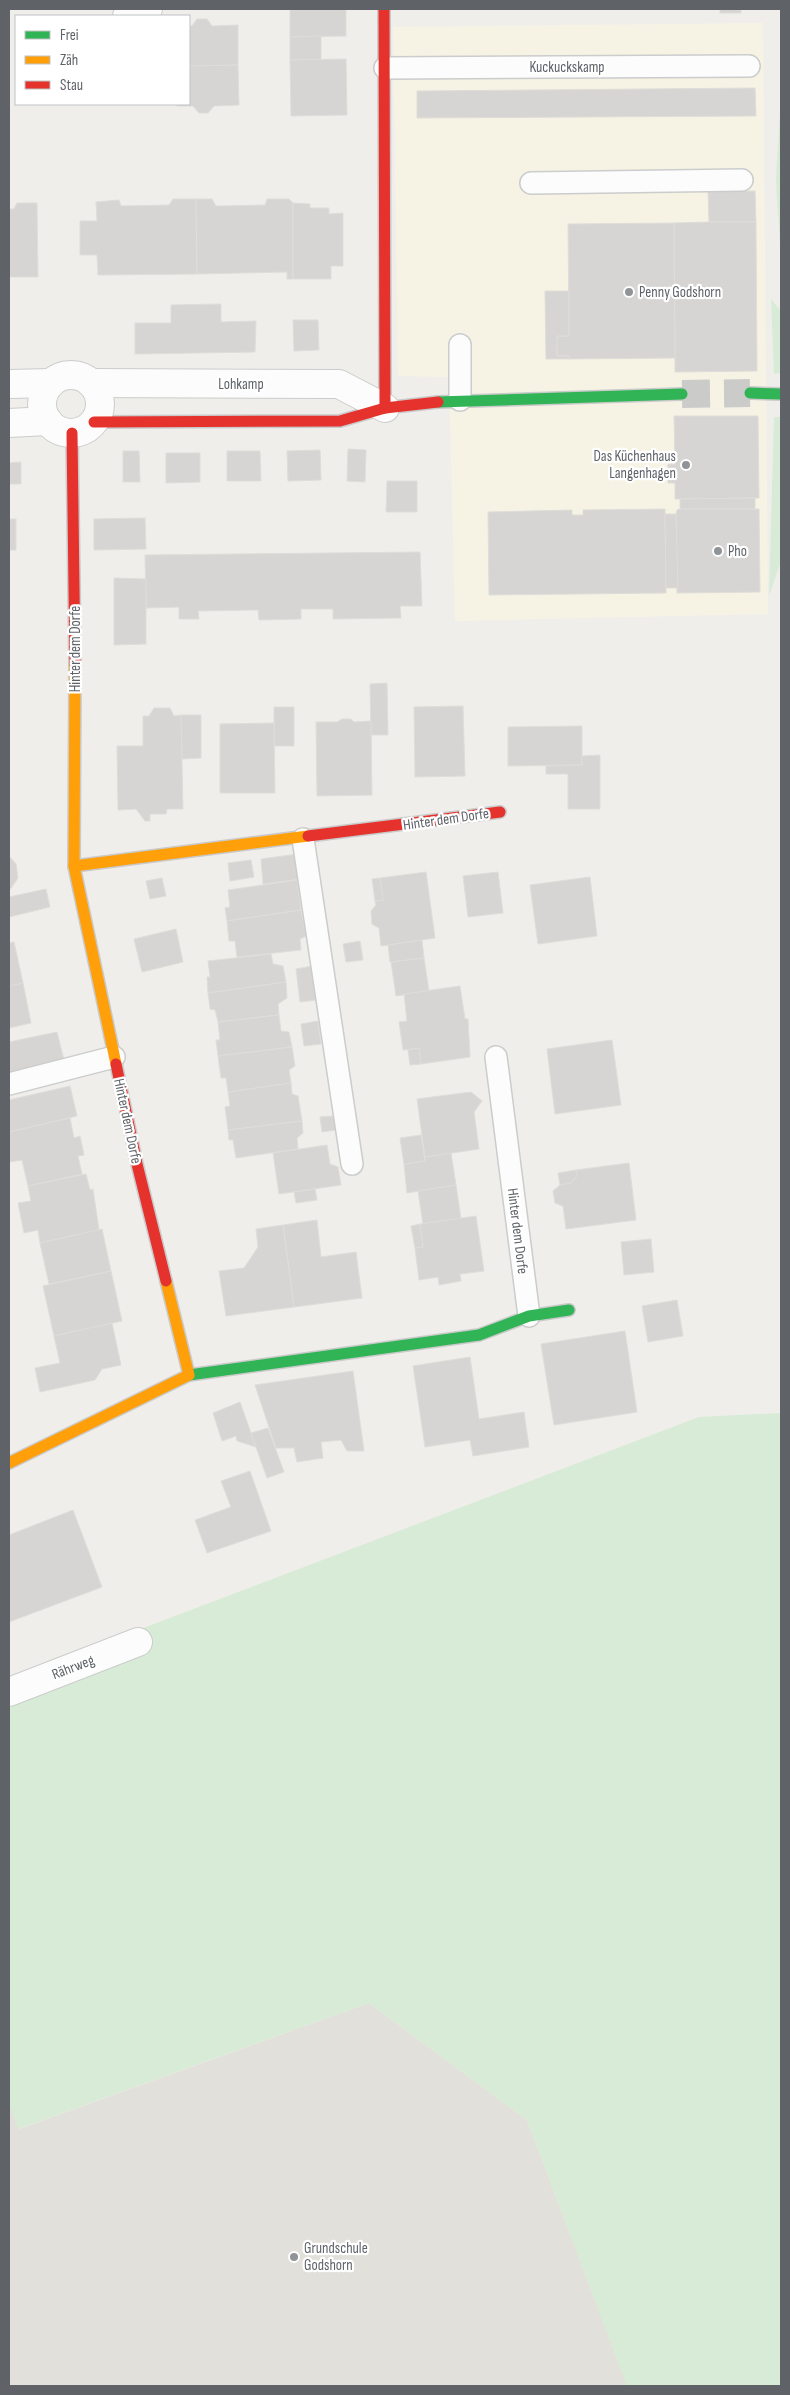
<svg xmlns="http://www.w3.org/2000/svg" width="790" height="2395" font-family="'Sofia Sans Condensed',sans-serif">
  <rect width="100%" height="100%" fill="#efeeea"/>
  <path fill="#f7f3e4" d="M763,23L768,614L455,621L449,377L398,376L393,27Z"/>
  <path fill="#e2e0da" d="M369,2003L527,2120L627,2385L9,2386V2101L19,2129Z"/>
  <g fill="#d8ebd6">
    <path d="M781,94V260L776,181Z"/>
    <path d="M771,299L781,311V373L774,374Z"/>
    <path d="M774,417H781V561L769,596Z"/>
    <path d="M781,1413V2386H627L527,2120L369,2003L18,2129L9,2101V1679L699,1417Z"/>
  </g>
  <g fill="#d6d5d3" stroke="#deddd9">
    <path d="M290,9H346V36L290,37Z"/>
    <rect x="720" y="9" width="21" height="4"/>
    <path d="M197,19H207L212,26L238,25V65L189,66V26H192Z"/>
    <path d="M321,36V60H290V37Z"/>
    <path d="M346,59L347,115L291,116L290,60Z"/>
    <path d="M238,65L239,105L214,106L208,113H199L193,106H177V104H189V66Z"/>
    <path d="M755,88L756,116L417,118V91Z"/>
    <path d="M755,191L756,222H709L708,192Z"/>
    <path d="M173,199H196L197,274L98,275L97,255H80V221H97L96,202L119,200L121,206L169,205Z"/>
    <path d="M196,199H212L216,206L265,205L267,199H289L293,203V279H287V272L197,274Z"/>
    <path d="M17,203H37L38,277H9V209H14Z"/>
    <path d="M293,203L310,204V208H329V214L343,213V266H331V279H293Z"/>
    <path d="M709,222H756L757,371L675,372L674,223Z"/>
    <path d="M674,223L675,358L569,359V356H557V336H569L568,224Z"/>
    <path d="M545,291H569V336H557V356H569V359H546Z"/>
    <path d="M221,304V322L256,321L255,352L135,354V323H171V305Z"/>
    <path d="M293,320H318L319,350L294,351Z"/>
    <path d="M674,416H758L759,498L675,499V483H668V464H675Z"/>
    <path d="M348,449L366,450L365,482L347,481Z"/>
    <path d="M320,450L321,480L288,481L287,451Z"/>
    <path d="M123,451H139L140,482H123Z"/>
    <path d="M227,451H260L261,481H227Z"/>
    <path d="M166,453H200V482L166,483Z"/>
    <path d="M21,462V484H9V463Z"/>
    <path d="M387,481H417V512H386Z"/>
    <path d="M755,498V509H680V499Z"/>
    <path d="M665,509L666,593L489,595L488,512L572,510V515H583V510Z"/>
    <path d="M680,509H759L760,592L677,593L676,514L677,510Z"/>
    <path d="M665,514H676L678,588H666Z"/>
    <path d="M145,518L146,549L94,550V519Z"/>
    <rect x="9" y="519" width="7" height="31"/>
    <path d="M420,552L422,606H400L401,618L333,619V609H301V619L259,620L258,610L198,611L199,619H179V607L146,608L145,555Z"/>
    <path d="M114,578L146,579V644L114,645Z"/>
    <path d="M387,683L388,735H371L370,684Z"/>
    <path d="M463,706L465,776L415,777L414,707Z"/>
    <rect x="274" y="707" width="20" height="39"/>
    <path d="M154,708H170L174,716L181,715L183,809H167L166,814H150V821H145L136,809L118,810L117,746H143V716H149Z"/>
    <path d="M181,715H201V758L182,759Z"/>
    <path d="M342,719H351L354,722L371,721L372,795L317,796L316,722H337Z"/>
    <path d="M274,723L275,793H220V724Z"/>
    <path d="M582,726V765L508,766V727Z"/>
    <path d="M600,755V809H568V774H546V766L582,765V756Z"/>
    <path d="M298,854L301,879L263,884L261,859Z"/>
    <path d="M9,856L16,864L18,878L9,891V897Z"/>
    <path d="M251,860L254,877L230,881L228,863Z"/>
    <path d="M426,872L435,938L381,946L379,928L372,924L371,911L376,905L375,901L383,900L380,878Z"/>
    <path d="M498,872L503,913L468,917L463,876Z"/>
    <path d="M590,877L597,936L538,944L530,885Z"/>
    <path d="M162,878L166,896L150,899L146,881Z"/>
    <path d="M380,878L383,900L375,901L372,879Z"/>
    <path d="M297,880L301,910L227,921L225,908L230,907L228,890Z"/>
    <path d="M46,889L50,907L9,917V897Z"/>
    <path d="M301,910L306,936L300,939L301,950L237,957L235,941H229L227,921Z"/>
    <path d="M176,929L183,962L142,972L134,939Z"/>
    <path d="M422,940L424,958L390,962L388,945Z"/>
    <path d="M360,941L363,960L346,962L343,944Z"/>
    <path d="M14,942L23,983L9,986V943Z"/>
    <path d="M271,954L273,964L283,966L286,982L208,993L207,977H210L208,961Z"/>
    <path d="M424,958L429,991L396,996L391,962Z"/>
    <path d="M312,966L317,1000L300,1002L296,969Z"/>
    <path d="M286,982L287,998L278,1004L279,1015L218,1022L215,1010L210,1009L208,993Z"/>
    <path d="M23,983L31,1023L9,1028V986Z"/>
    <path d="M460,986L465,1019H468L470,1057L421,1064L419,1048L403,1050L399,1022L407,1021L404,994Z"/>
    <path d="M279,1015L281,1031L289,1032L292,1047L218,1056L216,1040H220L218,1022Z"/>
    <path d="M318,1021L321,1044L304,1046L301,1024Z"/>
    <path d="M57,1032L64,1060L9,1073V1042Z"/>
    <path d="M612,1040L621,1105L555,1114L547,1049Z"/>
    <path d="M292,1047L295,1066L289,1070L291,1083L228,1092L226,1078H221L218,1056Z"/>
    <path d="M419,1048L421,1064L410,1065L408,1050Z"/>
    <path d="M291,1083L292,1094L298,1096L302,1121L228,1130L225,1107L230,1106L228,1092Z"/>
    <path d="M70,1086L77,1116L9,1132V1100Z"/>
    <path d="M471,1092L482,1101L474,1112L479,1149L425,1157L417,1099Z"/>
    <path d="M334,1116L336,1130L322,1132L320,1117Z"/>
    <path d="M70,1118L74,1138L80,1136L84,1155L78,1156L82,1174L28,1186L22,1160L9,1162V1132Z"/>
    <path d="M302,1121L303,1133L297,1138L298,1149L236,1158L233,1140H229L228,1130Z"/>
    <path d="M421,1135L425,1161L404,1164L400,1138Z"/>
    <path d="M327,1145L330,1164L338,1167L341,1185L279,1194L273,1153Z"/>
    <path d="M451,1153L456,1185L407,1193L404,1164L425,1161V1157Z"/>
    <path d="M629,1163L636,1220L566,1229L563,1206L555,1203L553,1191L560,1185L571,1183L577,1176L576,1170Z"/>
    <path d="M576,1170L577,1176L571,1183L560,1185L558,1173Z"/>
    <path d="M86,1174L90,1190L93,1189L99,1230L40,1243L38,1230L24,1233L18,1203L31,1201L28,1186Z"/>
    <path d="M456,1185L461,1219L423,1224L418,1191Z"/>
    <path d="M315,1189L317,1200L296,1203L294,1192Z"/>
    <path d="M476,1216L484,1271L460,1274L461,1281L439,1285L438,1277L419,1280L415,1248L423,1247L420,1224Z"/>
    <path d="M317,1220L321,1257L356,1252L362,1298L294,1307L283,1225Z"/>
    <path d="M420,1224L423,1247L415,1248L411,1226Z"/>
    <path d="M283,1225L294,1307L226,1316L219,1271L244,1268L258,1247L256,1229Z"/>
    <path d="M102,1229L111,1271L49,1284L40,1243Z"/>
    <path d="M651,1239L654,1272L624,1275L621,1242Z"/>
    <path d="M111,1271L122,1321L54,1336L43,1286Z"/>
    <path d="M677,1300L683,1336L648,1342L642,1306Z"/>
    <path d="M112,1323L121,1365L102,1369L95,1380L40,1392L35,1368L60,1363L54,1336Z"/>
    <path d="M625,1331L637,1412L554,1425L541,1344Z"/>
    <path d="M470,1357L479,1419L524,1412L529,1447L473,1456L470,1440L425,1447L413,1366Z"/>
    <path d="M353,1371L364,1451H347L341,1440L321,1442L323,1458L297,1462L294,1448H276L255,1385Z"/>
    <path d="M240,1402L251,1433L256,1447L237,1441L236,1436L222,1441L213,1413Z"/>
    <path d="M268,1428L284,1472L267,1478L251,1433Z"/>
    <path d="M250,1471L271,1531L207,1553L195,1520L231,1507L221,1481Z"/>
    <path d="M73,1510L102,1587L9,1622V1535Z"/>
  </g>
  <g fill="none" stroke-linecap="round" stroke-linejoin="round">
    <path stroke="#cbcbca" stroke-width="28" stroke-dasharray="28 14" stroke-linecap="butt" d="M682,394L750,393"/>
    <defs>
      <g id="lane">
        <path d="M385,68L749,66"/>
        <path d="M531,183L742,180"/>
        <path d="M460,345V400"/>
        <path d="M303,839L352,1164"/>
        <path d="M496,1057L529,1316"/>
        <path d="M9,1084L114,1057"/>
      </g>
      <g id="street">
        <path d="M127,16L148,9"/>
        <circle cx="71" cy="404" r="29"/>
        <path d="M91,383L339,384L385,408"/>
        <path d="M9,384L51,383"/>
        <path d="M9,423L48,421"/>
        <path d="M9,1692L138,1642"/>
      </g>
      <g id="fast">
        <path d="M750,393L781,394"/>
        <path d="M438,402L682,394"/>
        <path d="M189,1375L479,1335L529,1316L569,1310"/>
      </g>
      <g id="slow">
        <path d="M75,664L74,866L116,1064"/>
        <path d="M74,866L308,836"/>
        <path d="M9,1463L189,1375L166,1281"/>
      </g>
      <g id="jam">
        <path d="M384,9L385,408"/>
        <path d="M94,422L340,421L385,408L438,402"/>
        <path d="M72,433L75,664"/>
        <path d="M308,836L500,812"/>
        <path d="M116,1064L137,1164L166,1281"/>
      </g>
    </defs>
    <use href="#lane" stroke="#cbcccc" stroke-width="24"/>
    <use href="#street" stroke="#cbcccc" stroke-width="30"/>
    <use href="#fast" stroke="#cacacb" stroke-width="14"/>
    <use href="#slow" stroke="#cacacb" stroke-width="14"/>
    <use href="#jam" stroke="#cacacb" stroke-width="14"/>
    <use href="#lane" stroke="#fdfcfc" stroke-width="21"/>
    <use href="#street" stroke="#fdfcfc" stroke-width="28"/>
    <use href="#fast" stroke="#30b455" stroke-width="11"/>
    <use href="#slow" stroke="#ff9f0a" stroke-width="11"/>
    <use href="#jam" stroke="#e5322d" stroke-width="11"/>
  </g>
  <g fill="#919496" stroke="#fff" stroke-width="2">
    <circle cx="629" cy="292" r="5"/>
    <circle cx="686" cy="465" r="5"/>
    <circle cx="718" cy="551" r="5"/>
    <circle cx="294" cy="2257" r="5"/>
  </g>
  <g text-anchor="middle" stroke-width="4.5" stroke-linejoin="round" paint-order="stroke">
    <g font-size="15" fill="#5f6368" stroke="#fff">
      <text x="567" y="72">Kuckuckskamp</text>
      <text x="241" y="389">Lohkamp</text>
      <text transform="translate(75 649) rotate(-90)" y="5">Hinter dem Dorfe</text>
      <text transform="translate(446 819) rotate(-8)" y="5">Hinter dem Dorfe</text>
      <text transform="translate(128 1121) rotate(78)" y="5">Hinter dem Dorfe</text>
      <text transform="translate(518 1231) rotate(83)" y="5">Hinter dem Dorfe</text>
      <text transform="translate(73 1667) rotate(-21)" y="5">Rährweg</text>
    </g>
    <g font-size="15" fill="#5f6368" stroke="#fff" text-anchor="start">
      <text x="639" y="297">Penny Godshorn</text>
      <text x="676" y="461" text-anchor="end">Das Küchenhaus<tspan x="676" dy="17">Langenhagen</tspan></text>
      <text x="728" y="556">Pho</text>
      <text x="304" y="2253">Grundschule<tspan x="304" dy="17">Godshorn</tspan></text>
    </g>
  </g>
  <rect width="790" height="2395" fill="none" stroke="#5f6368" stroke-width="20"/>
  <rect x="15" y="15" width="175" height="90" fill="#ffffff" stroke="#bfc1c3"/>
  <rect x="25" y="31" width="25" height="8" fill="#30b455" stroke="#bfc1c3"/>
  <text x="60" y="40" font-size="15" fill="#5f6368">Frei</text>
  <rect x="25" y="56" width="25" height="8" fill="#ff9f0a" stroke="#bfc1c3"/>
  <text x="60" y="65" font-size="15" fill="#5f6368">Zäh</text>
  <rect x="25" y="81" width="25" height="8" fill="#e5322d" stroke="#bfc1c3"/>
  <text x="60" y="90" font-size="15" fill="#5f6368">Stau</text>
</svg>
